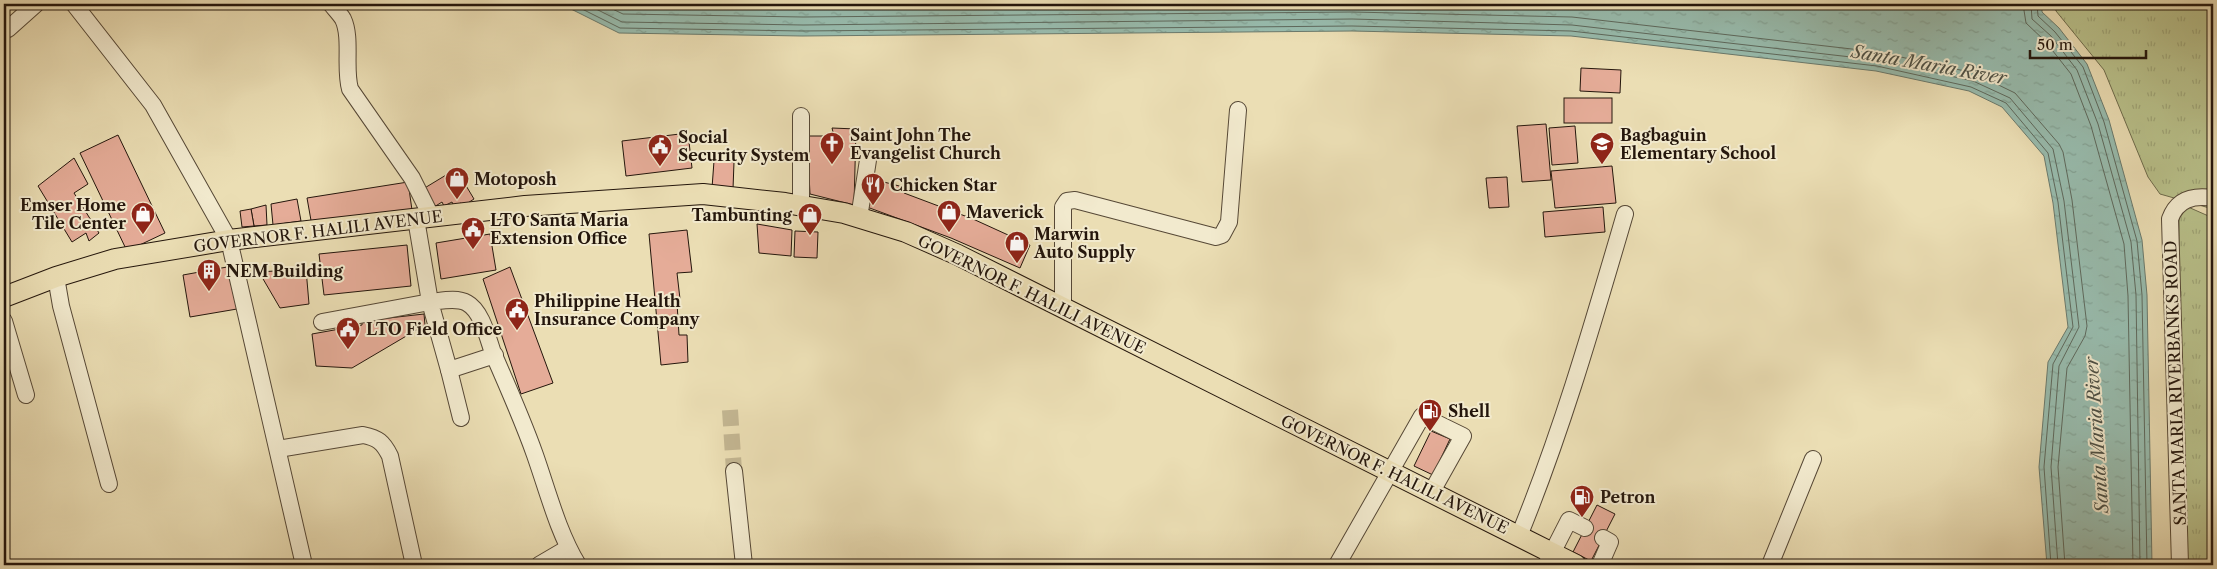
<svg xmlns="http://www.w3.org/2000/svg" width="2217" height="569" font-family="'Libre Caslon Text',serif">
  <defs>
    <pattern id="grass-tufts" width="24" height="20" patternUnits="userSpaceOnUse" patternTransform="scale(1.25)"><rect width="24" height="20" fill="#b9c18b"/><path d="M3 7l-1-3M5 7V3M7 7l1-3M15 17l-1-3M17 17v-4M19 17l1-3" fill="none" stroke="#9fa577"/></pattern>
    <pattern id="water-ripples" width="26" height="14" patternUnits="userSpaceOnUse" patternTransform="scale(1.25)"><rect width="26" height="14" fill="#98bcae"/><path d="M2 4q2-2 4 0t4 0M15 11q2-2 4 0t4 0" fill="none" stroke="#83a194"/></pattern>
  </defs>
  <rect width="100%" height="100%" fill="#ebdeb4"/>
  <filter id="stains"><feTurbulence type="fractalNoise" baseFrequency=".004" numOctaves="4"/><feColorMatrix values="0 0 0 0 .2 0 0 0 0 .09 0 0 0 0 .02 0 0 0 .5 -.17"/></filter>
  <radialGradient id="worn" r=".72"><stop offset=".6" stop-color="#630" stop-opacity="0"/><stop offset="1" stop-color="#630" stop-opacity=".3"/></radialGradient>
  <g fill="url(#grass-tufts)" stroke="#6e6c4c">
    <path d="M2055,4H2213V209L2160,194L2148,177L2104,70L2056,11Z"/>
    <path d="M2179,203L2213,218V565H2179Z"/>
  </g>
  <path fill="url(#water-ripples)" stroke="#6a7a6d" d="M561,4H2042V12L2059,28L2087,64L2109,120L2142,240L2147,295L2152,565H2047L2039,467L2048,362L2068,327L2053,203L2044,156L2002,107L1969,91L1876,71L1571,36L1352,31L802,36L619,33Z"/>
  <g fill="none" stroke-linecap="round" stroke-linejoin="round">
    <g stroke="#5e695d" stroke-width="1">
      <path d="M572,4L620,28L802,31L1352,26L1571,31L1877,66L1971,87L2006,103L2048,153L2058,202L2073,327L2053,364L2044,467L2051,565"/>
      <path d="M586,4L622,22L803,25L1352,19L1572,25L1877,60L1973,81L2010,98L2053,149L2064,201L2079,327L2059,366L2051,467L2058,565"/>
      <path d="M602,4L623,14L803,17L1352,12L1572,17L1878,52L1974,73L2015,93L2059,144L2063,152L2072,200L2087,326L2085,336L2067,368L2058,467L2065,565"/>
      <path d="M2023,4L2026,23L2045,41L2071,74L2091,126L2124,244L2128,296L2133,565"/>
      <path d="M2031,4L2032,19L2051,36L2077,70L2098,124L2131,242L2136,295L2140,565"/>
      <path d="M2037,4L2038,16L2055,32L2083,67L2104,122L2137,241L2142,295L2147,565"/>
    </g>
  </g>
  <g fill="#e5ac98" stroke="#24160c">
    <path d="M1581,68L1621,70L1620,93L1580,91Z"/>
    <rect x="1564" y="98" width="48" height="25"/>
    <path d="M1546,124L1551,180L1522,182L1517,126Z"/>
    <path d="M1575,126L1578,163L1552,165L1549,128Z"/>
    <path d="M832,128L856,129L854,205L810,194L807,136H834Z"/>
    <path d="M688,133L692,168L626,176L622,141Z"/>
    <path d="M118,135L165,233L127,251L80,153Z"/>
    <path d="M74,158L88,184L74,193L99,233L89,241L86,233L72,242L38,186Z"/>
    <path d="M714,161L734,162L733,189L712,188Z"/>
    <path d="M1612,166L1616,203L1555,208L1551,171Z"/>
    <path d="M456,169L474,199L463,206L461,203L454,206L452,202L444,206L442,202L434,207L423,189Z"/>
    <path d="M1507,177L1509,207L1489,208L1486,178Z"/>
    <path d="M880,181L907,188L904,193L973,219L1030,245L1020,268L951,238L867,207Z"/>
    <path d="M408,182L412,210L312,226L307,198Z"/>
    <path d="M297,199L301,221L273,225L271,204Z"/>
    <path d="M266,205L267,225L254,226L251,209Z"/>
    <path d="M1603,207L1605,232L1545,237L1543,212Z"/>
    <path d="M251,209L254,226L242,227L240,211Z"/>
    <path d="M757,224L792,230L791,256L759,253Z"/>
    <path d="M687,230L692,272L677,273L680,299L677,303L679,335H687L688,362L661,365L649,234Z"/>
    <path d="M795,231L818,232L817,258L794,257Z"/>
    <path d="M490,234L496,270L441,279L436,243Z"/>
    <path d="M407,245L411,286L324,295L319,254Z"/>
    <path d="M227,267L237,309L190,317L183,275Z"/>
    <path d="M510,267L553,383L521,394L483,279Z"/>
    <path d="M306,269L309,304L280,308L259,272Z"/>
    <path d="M424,314L425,325L352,368L316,366L312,334L362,325V321Z"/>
    <path d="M1431,431L1450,439L1433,475L1414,466Z"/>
    <path d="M1597,505L1615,514L1591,561L1573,552Z"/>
  </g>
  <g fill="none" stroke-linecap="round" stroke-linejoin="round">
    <path stroke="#c3b692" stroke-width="16" stroke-dasharray="16 8" stroke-linecap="butt" d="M730,410L734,471"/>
    <defs>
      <g id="minor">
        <path d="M74,4L153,105L229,240L304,565"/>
        <path d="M331,4C335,9 340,14 343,19C352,38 344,68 350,89L412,178L432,218"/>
        <path d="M8,29L36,4"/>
        <path d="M801,116V206"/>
        <path d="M859,218L868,160"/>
        <path d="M56,277L61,306L109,484"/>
        <path d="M1063,308V207L1067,201L1075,200L1216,237L1222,235L1229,222L1238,110"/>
        <path d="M4,321L26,395"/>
        <path d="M322,322L430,302L416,219"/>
        <path d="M495,355L449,370L430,302C441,301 457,297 467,303C482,311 488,339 493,353C508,387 523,421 535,455C548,492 558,532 578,565"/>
        <path d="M449,370L461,418"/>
        <path d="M278,449L363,435C378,438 383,442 390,456L414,565"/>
        <path d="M734,471L744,565"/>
        <path d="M1519,536C1562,431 1593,323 1625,214"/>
        <path d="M539,565L568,548"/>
        <path d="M1337,565L1422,416L1463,436L1431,493"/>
        <path d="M1546,565L1569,520L1585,528"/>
        <path d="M1600,565L1610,542L1603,538"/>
        <path d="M1770,565L1813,459"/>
        <path d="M2180,565L2170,219C2177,199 2193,195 2213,198"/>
      </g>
      <path id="major" d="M4,297L56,277L115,259L229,240L525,206L703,194L785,203L844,213L906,232L958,255L1576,565"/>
    </defs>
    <use href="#minor" stroke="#564836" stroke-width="18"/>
    <use href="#major" stroke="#24160c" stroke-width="22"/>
    <use href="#minor" stroke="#f2eace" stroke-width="16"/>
    <use href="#major" stroke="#ebdeb4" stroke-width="20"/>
  </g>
  <defs>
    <symbol id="church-pin" viewBox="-11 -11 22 30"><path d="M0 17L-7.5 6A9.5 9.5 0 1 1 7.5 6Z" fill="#8f2418" stroke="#f2eace"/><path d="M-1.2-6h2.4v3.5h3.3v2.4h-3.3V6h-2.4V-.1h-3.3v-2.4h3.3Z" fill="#fff"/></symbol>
    <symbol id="school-pin" viewBox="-11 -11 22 30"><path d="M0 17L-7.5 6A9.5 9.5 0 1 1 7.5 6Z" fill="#8f2418" stroke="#f2eace"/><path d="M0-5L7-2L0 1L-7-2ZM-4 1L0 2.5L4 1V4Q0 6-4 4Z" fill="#fff"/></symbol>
    <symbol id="civic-pin" viewBox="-11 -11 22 30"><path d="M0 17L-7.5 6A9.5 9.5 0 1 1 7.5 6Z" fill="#8f2418" stroke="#f2eace"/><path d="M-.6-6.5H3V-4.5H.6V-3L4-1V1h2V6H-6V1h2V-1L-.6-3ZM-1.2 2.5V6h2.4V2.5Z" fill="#fff"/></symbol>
    <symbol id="shop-pin" viewBox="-11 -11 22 30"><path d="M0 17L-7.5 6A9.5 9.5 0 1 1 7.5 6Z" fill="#8f2418" stroke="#f2eace"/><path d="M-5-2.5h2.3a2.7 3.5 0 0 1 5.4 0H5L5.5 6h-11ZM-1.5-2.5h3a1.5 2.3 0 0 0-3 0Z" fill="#fff"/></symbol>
    <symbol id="restaurant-pin" viewBox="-11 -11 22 30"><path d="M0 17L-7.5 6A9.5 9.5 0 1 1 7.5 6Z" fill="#8f2418" stroke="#f2eace"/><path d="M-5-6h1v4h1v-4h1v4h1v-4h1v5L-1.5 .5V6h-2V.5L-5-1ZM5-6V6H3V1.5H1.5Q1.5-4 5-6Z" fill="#fff"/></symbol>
    <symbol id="building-pin" viewBox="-11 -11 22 30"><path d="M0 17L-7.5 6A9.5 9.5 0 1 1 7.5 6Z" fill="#8f2418" stroke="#f2eace"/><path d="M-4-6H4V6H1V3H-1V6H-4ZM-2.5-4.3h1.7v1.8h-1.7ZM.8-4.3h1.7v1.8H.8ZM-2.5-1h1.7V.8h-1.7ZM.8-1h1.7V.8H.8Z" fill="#fff"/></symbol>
    <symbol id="fuel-pin" viewBox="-11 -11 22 30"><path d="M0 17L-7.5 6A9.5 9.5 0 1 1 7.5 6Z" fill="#8f2418" stroke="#f2eace"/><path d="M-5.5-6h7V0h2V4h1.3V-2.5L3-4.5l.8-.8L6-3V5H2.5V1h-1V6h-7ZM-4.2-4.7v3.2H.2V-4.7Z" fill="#fff"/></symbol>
  </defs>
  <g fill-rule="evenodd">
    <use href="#church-pin" x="818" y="130" width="28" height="38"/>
    <use href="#school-pin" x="1588" y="130" width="28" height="38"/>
    <use href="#civic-pin" x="646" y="132" width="28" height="38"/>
    <use href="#shop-pin" x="443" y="165" width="28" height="38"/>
    <use href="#restaurant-pin" x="859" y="171" width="28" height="38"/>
    <use href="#shop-pin" x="935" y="198" width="28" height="38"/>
    <use href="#shop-pin" x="129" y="200" width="28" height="38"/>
    <use href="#shop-pin" x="796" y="201" width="28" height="38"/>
    <use href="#civic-pin" x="459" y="215" width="28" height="38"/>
    <use href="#shop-pin" x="1003" y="229" width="28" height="38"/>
    <use href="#building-pin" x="195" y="257" width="28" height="38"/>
    <use href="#civic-pin" x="503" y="296" width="28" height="38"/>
    <use href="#civic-pin" x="334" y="315" width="28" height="38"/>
    <use href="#fuel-pin" x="1416" y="397" width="28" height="38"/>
    <use href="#fuel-pin" x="1568" y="483" width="28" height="38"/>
  </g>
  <g text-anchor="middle" stroke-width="4" stroke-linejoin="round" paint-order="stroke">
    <g font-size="16" font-weight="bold" fill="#24160c" stroke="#f2eace" text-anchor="start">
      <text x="850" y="141">Saint John The<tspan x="850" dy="18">Evangelist Church</tspan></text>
      <text x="1620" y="141">Bagbaguin<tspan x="1620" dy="18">Elementary School</tspan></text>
      <text x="678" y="143">Social<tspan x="678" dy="18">Security System</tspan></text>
      <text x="474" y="185">Motoposh</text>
      <text x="890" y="191">Chicken Star</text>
      <text x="126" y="211" text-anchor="end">Emser Home<tspan x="126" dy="18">Tile Center</tspan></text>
      <text x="966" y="218">Maverick</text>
      <text x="792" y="221" text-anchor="end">Tambunting</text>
      <text x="490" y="226">LTO Santa Maria<tspan x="490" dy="18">Extension Office</tspan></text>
      <text x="1034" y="240">Marwin<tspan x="1034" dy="18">Auto Supply</tspan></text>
      <text x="226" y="277">NEM Building</text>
      <text x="534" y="307">Philippine Health<tspan x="534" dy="18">Insurance Company</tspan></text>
      <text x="366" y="335">LTO Field Office</text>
      <text x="1448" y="417">Shell</text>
      <text x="1600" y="503">Petron</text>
    </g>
    <g font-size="16" fill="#24160c" stroke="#f2eace">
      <text transform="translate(318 231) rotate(-7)" y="6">GOVERNOR F. HALILI AVENUE</text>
      <text transform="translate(1032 294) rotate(26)" y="6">GOVERNOR F. HALILI AVENUE</text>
      <text transform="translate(2175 383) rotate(-92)" y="6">SANTA MARIA RIVERBANKS ROAD</text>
      <text transform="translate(1395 474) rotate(26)" y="6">GOVERNOR F. HALILI AVENUE</text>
    </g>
    <g font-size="18" font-style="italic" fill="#4d5045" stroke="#f2eace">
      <text transform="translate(1929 65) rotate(10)" y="6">Santa Maria River</text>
      <text transform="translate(2097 435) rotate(-94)" y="6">Santa Maria River</text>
    </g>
  </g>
  <rect width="2217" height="569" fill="none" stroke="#ebdeb4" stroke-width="20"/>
  <rect x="5" y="5" width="2207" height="559" fill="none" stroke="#24160c" stroke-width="2.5"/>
  <rect x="10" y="10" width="2197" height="549" fill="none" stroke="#24160c"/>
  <path d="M2030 50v8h116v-8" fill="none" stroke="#24160c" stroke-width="2.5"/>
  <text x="2037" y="50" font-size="15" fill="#24160c" stroke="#f2eace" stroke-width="4" paint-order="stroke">50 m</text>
  <rect width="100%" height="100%" filter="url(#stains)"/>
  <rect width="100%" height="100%" fill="url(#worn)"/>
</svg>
